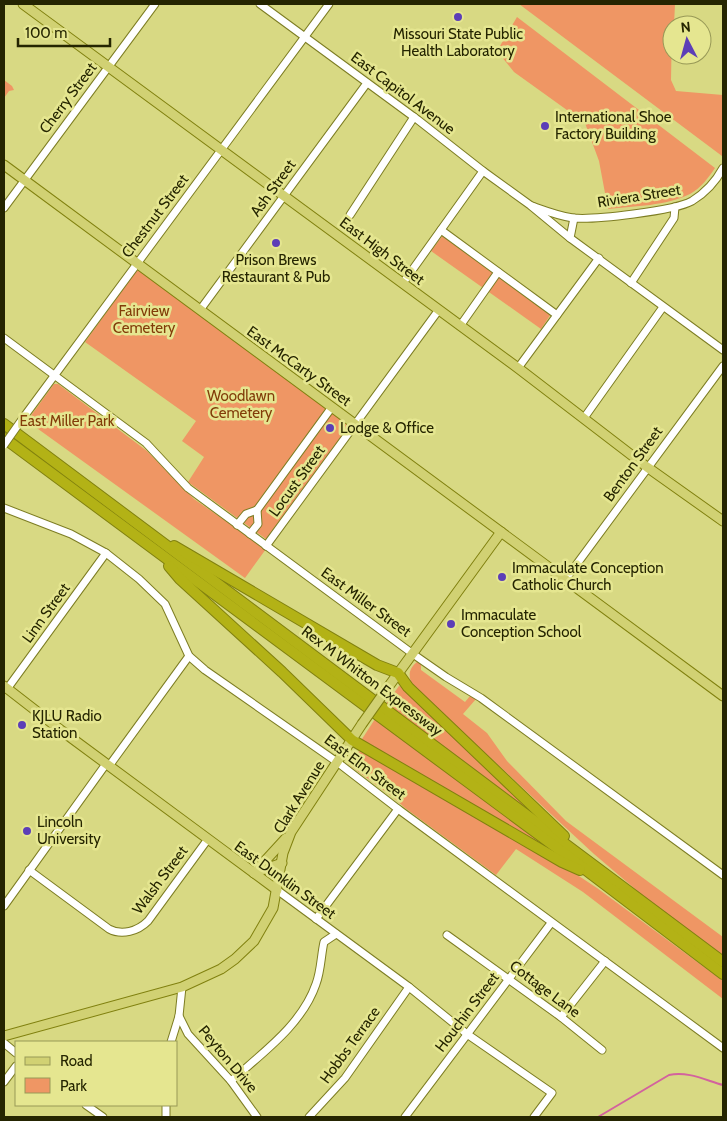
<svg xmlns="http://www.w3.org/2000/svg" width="727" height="1121" font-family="Cabin,sans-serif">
  <rect width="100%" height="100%" fill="#d8d983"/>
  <g fill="#ef9664">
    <path d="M519,4H675L674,25H672L671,80L676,91L723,95L722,156Z"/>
    <path d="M517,17L715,168C709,177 701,188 690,194C666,206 635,206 608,209L599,161L585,123L514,72L497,51Z"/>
    <path d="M4,80L12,86L14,90L9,91L4,98Z"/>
    <path d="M443,235L551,314L541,329L431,251Z"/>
    <path d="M136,271H144C210,324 279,373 347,424L348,427L266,539L188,482L204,457L182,441L196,421L85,342Z"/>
    <path d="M54,384H58L147,451L194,499L266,549L245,578L27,421Z"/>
    <path d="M417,662L421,663V670L465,702L470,696L476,699L463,714L487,733L507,761L566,821L723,937V956L641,894L594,854L413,686C408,677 408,669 417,662Z"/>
    <path d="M399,686L404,687L542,821L386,704Z"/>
    <path d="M375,719L548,847L550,850L363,741L362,739Z"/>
    <path d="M360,751H366L550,857L597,888L723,981V999L583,892L516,849L496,875L405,808L394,798L348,764L349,756Z"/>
  </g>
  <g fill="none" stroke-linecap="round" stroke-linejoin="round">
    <path stroke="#d3629e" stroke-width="2" d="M598,1117L669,1075C688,1071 705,1080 723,1085"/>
    <defs>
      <g id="minor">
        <path d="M260,4L418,120L483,171L530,205L570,238"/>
        <path d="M532,206C546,211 559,216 573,218C594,220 674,211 692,201C705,193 716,181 723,168"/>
        <path d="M4,208L155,4"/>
        <path d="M350,215L414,117"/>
        <path d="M574,218L570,238L723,350"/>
        <path d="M441,230L557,315"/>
        <path d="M403,283L483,171"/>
        <path d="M631,283L674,218L675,207"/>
        <path d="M200,310L367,83"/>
        <path d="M460,326L498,272"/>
        <path d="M4,338L146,443L188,488L413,654L446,677L481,698L723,875"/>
        <path d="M518,368L599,258"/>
        <path d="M23,418L329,4"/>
        <path d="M584,418L663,307"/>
        <path d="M4,508L71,534L106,553L139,579L165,604L189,656L205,670L337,762L398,809L723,1048"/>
        <path d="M237,525L246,514L257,510L332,407"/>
        <path d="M250,534L258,524L257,510"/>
        <path d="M266,546L438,311"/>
        <path d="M565,580L723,366"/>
        <path d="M7,689L106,553"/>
        <path d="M109,766L189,656"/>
        <path d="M29,870L109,929C122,936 138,931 148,921L208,839"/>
        <path d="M277,890L409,987L467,1034L552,1093L534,1117"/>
        <path d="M4,906L106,764"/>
        <path d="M316,919L398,809"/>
        <path d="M447,935L561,1017L602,1050"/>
        <path d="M179,1016L188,1034L231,1081L257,1117"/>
        <path d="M561,1017L605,961"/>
        <path d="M171,1042L179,1016L182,987"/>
        <path d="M4,1043L16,1053"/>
        <path d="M231,1081C262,1053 302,1025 316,984C321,971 321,955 324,942L336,934"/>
        <path d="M4,1082L16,1066"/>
        <path d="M86,1105L103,1117"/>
        <path d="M166,1117V1105"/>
        <path d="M309,1117L345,1078L409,987"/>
        <path d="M405,1117L551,923"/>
      </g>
      <g id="major">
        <path d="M23,4L518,368L647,467L723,521"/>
        <path d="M4,165L723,696"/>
        <path d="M4,686L62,731L277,890"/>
        <path d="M386,690L501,532"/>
        <path d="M254,873L286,838"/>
        <path d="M254,873L282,863"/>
        <path d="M4,1036L182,987L221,969L235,959L254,941L273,908L283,853L291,832L362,724"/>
      </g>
      <g id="highway">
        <path d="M4,424L723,962"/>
        <path d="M4,438L557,848L723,974"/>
        <path d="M174,546L377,665L398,673L408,687L564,836"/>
        <path d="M169,566L180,579L282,672L352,740L562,862L580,870"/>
      </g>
    </defs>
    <use href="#minor" stroke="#7d7d23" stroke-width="9"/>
    <use href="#major" stroke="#81810f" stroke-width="11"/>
    <use href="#highway" stroke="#81810f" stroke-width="12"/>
    <use href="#minor" stroke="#fff" stroke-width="7"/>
    <use href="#major" stroke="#d1d173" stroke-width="9"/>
    <use href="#highway" stroke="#b3b216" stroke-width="10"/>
    <defs>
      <path id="minor-bridge" d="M4,445L23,418"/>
      <path id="major-bridge" d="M362,724L386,690"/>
    </defs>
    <use href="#minor-bridge" stroke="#7d7d23" stroke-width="9" stroke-linecap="butt"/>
    <use href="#major-bridge" stroke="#81810f" stroke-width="11" stroke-linecap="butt"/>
    <use href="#minor-bridge" stroke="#fff" stroke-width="7"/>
    <use href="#major-bridge" stroke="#d1d173" stroke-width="9"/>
  </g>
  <g fill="#5c3eb7" stroke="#e5e690" stroke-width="2">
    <circle cx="458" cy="17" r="5"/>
    <circle cx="545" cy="126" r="5"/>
    <circle cx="276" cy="243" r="5"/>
    <circle cx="330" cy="428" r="5"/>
    <circle cx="502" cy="577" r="5"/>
    <circle cx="451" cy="624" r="5"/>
    <circle cx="22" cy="725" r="5"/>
    <circle cx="27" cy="831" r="5"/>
  </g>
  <g text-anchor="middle" stroke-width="5" stroke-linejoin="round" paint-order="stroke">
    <g font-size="15" fill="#252501" stroke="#e5e690" text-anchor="start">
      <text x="458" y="39" text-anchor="middle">Missouri State Public<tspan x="458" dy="17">Health Laboratory</tspan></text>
      <text x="555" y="122">International Shoe<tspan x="555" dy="17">Factory Building</tspan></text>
      <text x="276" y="265" text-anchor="middle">Prison Brews<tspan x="276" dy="17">Restaurant &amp; Pub</tspan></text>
      <text x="340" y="433">Lodge &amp; Office</text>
      <text x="512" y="573">Immaculate Conception<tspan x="512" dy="17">Catholic Church</tspan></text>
      <text x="461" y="620">Immaculate<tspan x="461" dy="17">Conception School</tspan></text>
      <text x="32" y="721">KJLU Radio<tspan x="32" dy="17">Station</tspan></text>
      <text x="37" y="827">Lincoln<tspan x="37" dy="17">University</tspan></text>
    </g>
    <g font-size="15" fill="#252501" stroke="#e5e690">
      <text transform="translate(403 93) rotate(37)" y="5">East Capitol Avenue</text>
      <text transform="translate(68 98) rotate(-53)" y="5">Cherry Street</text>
      <text transform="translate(273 188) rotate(-54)" y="5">Ash Street</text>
      <text transform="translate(639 196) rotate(-9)" y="5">Riviera Street</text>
      <text transform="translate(155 216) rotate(-53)" y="5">Chestnut Street</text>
      <text transform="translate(382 251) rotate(37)" y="5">East High Street</text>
      <text transform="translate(299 366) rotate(36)" y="5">East McCarty Street</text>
      <text transform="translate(633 464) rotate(-54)" y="5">Benton Street</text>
      <text transform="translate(297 481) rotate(-54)" y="5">Locust Street</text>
      <text transform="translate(366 602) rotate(36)" y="5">East Miller Street</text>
      <text transform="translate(46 613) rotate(-54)" y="5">Linn Street</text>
      <text transform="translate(372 681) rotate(37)" y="5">Rex M Whitton Expressway</text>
      <text transform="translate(365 767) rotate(37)" y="5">East Elm Street</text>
      <text transform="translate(299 797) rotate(-58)" y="5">Clark Avenue</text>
      <text transform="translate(160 880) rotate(-53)" y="5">Walsh Street</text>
      <text transform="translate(285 880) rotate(36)" y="5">East Dunklin Street</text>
      <text transform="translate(545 989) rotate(37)" y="5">Cottage Lane</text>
      <text transform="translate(467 1012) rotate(-53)" y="5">Houchin Street</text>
      <text transform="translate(350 1045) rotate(-54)" y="5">Hobbs Terrace</text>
      <text transform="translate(228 1059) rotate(50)" y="5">Peyton Drive</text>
    </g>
    <g font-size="15" fill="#823c09" stroke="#e5e690">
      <text x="144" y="316">Fairview<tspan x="144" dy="17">Cemetery</tspan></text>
      <text x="241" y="401">Woodlawn<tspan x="241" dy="17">Cemetery</tspan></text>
      <text x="67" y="426">East Miller Park</text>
    </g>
  </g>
  <rect width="727" height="1121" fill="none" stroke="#252501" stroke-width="10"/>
  <rect x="15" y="1041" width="162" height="65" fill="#e5e690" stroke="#989957"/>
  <rect x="25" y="1057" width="25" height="8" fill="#d1d173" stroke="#989957"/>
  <text x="60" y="1066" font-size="15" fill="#252501">Road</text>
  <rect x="25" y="1078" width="25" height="15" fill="#ef9664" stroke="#989957"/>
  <text x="60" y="1091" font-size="15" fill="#252501">Park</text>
  <g transform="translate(687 40) rotate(354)"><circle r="24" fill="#e5e690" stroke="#989957"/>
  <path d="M0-4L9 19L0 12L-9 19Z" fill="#5c3eb7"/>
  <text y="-8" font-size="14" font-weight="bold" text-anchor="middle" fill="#252501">N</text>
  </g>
  <path d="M18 38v8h92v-8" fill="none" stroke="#252501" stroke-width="2.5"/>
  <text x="25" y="38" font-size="15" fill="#252501" stroke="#e5e690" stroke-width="4" paint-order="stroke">100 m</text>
</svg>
